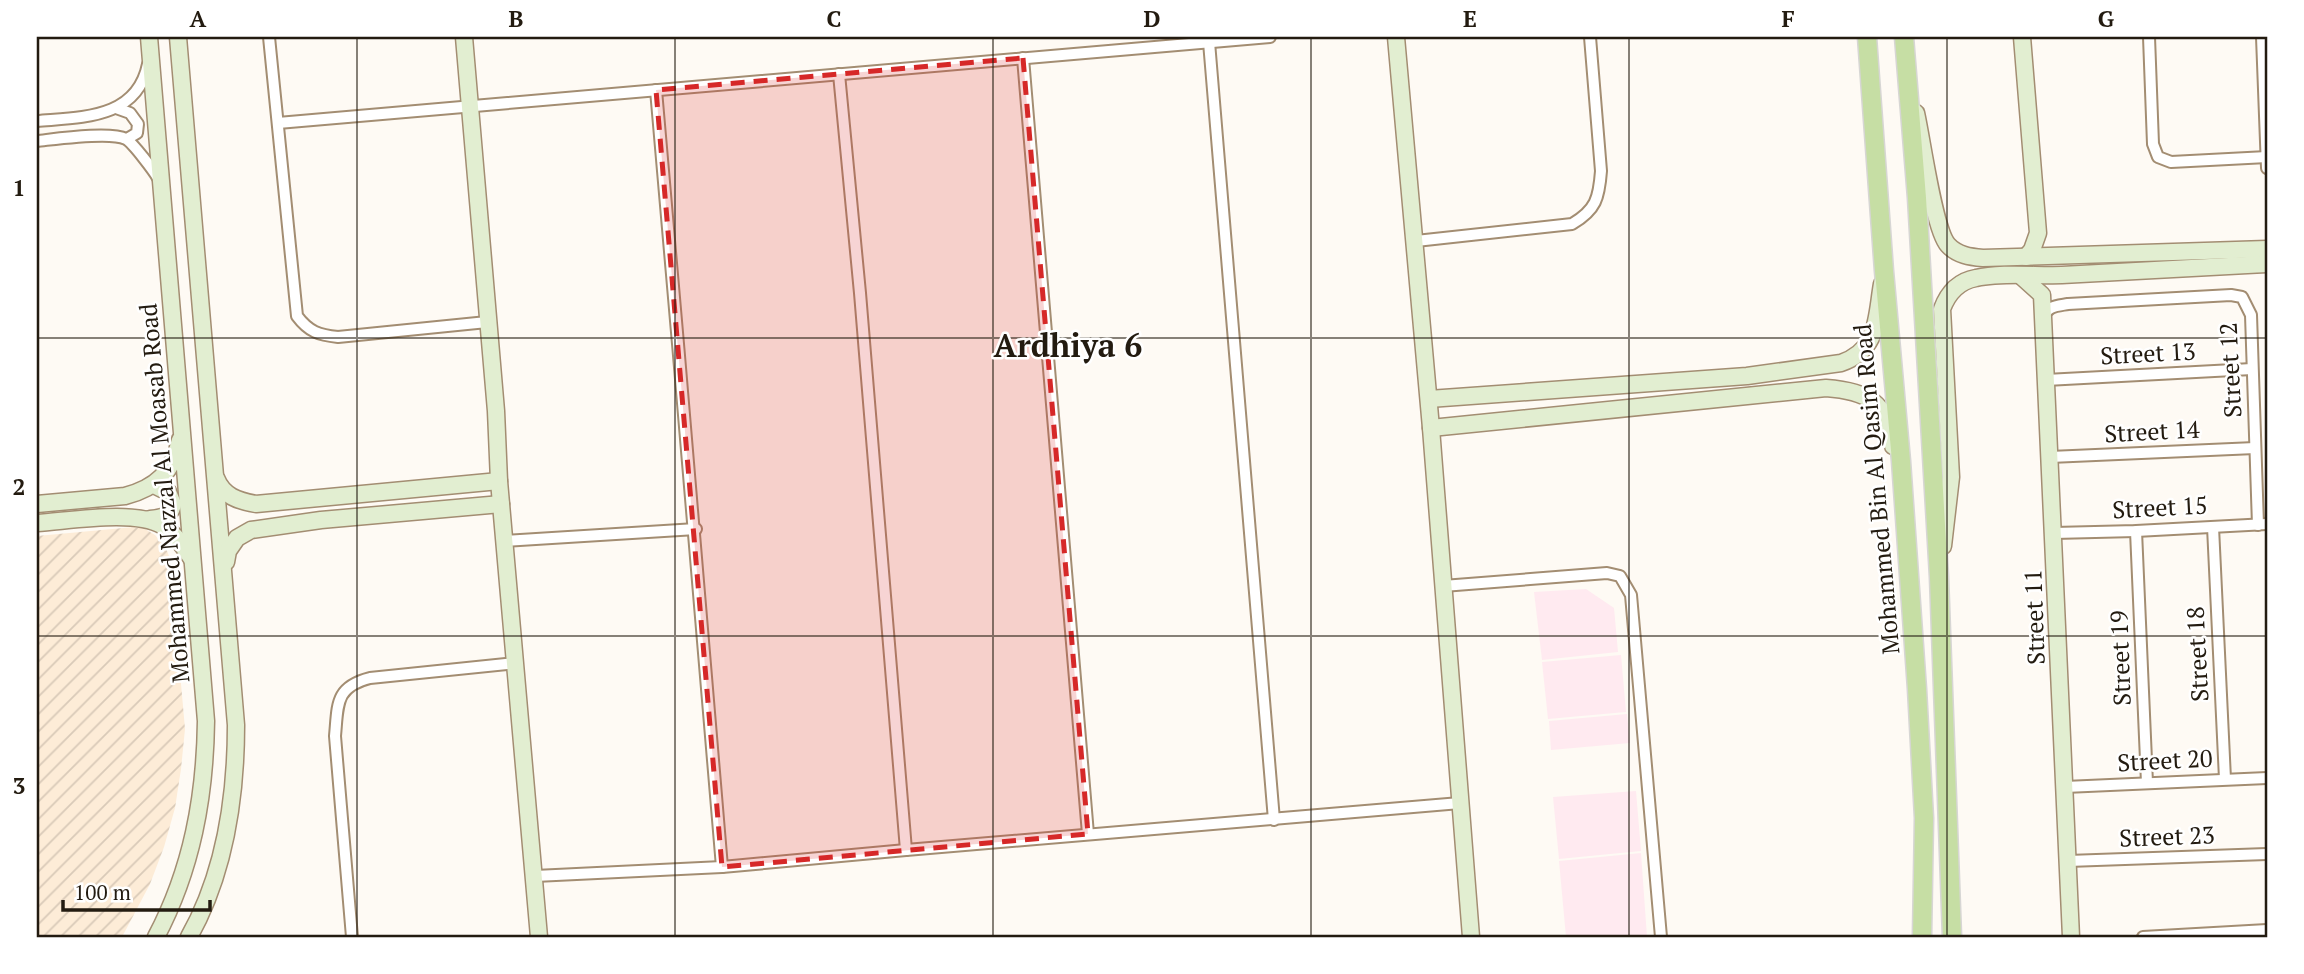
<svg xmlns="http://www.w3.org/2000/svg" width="2304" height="974" font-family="'PT Serif',serif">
  <defs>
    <pattern id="industrial-furrows" width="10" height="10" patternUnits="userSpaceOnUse" patternTransform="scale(1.75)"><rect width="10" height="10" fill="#fdecd7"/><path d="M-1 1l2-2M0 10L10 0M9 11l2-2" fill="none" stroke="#d9cab8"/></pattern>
  </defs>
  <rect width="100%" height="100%" fill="#fefaf4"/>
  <g fill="#ffeaf0">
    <path d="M1586,589L1614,608L1618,652L1542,660L1534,592Z"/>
    <path d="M1621,655L1626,712L1548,719L1542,662Z"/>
    <path d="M1627,714L1630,743L1551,750L1549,721Z"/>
    <path d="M1636,791L1641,851L1559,859L1553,797Z"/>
    <path d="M1641,853L1647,937H1566L1559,861Z"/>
  </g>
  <path fill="url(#industrial-furrows)" d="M134,527L145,529L155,535L166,548L170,559L185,729L181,769L175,808L164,847L150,884L122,937H37V536Z"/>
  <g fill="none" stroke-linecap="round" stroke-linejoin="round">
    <defs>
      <g id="street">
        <path d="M269,37L297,316C309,332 319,335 338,337L487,322"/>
        <path d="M2149,37L2153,144L2158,157L2171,162L2267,157"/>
        <path d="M2262,37L2267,168"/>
        <path d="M1209,42L1274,820"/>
        <path d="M1023,58L1088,834"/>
        <path d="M839,74L860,293L906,850"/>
        <path d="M656,90C678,349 702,608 722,867"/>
        <path d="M116,108L130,113L138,124L137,133L127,139"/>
        <path d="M37,121C82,117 137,119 148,64"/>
        <path d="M278,123L1270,37"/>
        <path d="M37,141C56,139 110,131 126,139C133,143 154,171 158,178"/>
        <path d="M1416,241L1572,224C1596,210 1599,198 1601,171L1590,37"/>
        <path d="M2044,318C2046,306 2057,306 2068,304L2231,295L2242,297L2251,315L2258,525"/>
        <path d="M2046,380L2252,369"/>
        <path d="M2050,457L2255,448"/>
        <path d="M2213,527L2225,779"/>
        <path d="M2136,531L2147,783"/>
        <path d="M2054,533L2136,531L2267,524"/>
        <path d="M505,541L696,529"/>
        <path d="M1443,586L1607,573L1620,576L1631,595L1661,937"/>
        <path d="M2065,787L2267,778"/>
        <path d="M2068,861L2267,854"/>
        <path d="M535,876L722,867L906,850L1460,803"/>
        <path d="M352,937L335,736C338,704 335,687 370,678L516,663"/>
        <path d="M2143,937L2267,930"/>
      </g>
      <g id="secondary">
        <path d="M149,37L206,721C205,797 192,869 156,937"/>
        <path d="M178,37L236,725C236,797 225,873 189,937"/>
        <path d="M464,37L496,411L499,481L539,937"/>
        <path d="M1396,37L1431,428L1471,937"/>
        <path d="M2022,37L2038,233L2032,250L2026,257"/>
        <path d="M1916,113C1922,139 1934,230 1948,245C1957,255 1970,257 1983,258L2267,249"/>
        <path d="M2021,276L2042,295L2071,937"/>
        <path d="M1429,399L1747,376L1841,363C1879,350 1876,318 1882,284"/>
        <path d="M1431,428L1826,388C1867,391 1888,402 1893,446"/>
        <path d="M216,478C223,496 238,501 256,504L499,481"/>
        <path d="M37,504L125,496C156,488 173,472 180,440"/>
        <path d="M150,519C162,518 171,516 173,504L168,492L154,485"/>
        <path d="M37,523C70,521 135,509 163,526C175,534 184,547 192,559"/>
        <path d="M1943,546L1951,477L1942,309C1948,293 1959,281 1976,278C2002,272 2036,276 2062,275C2131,271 2199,268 2267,264"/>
        <path d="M226,562L228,551L237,538L251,530L321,520L501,504"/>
      </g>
      <g id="primary">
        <path d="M1867,37L1884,271L1901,461L1917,689L1924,818L1922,937"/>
        <path d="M1904,37L1917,198L1939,577L1952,937"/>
      </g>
    </defs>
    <use href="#street" stroke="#a38d72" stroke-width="14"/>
    <use href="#secondary" stroke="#a38d72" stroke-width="19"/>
    <use href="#primary" stroke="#d7d6d4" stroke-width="21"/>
    <use href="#street" stroke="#fff" stroke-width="10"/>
    <use href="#secondary" stroke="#e2eed1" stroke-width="16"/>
    <use href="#primary" stroke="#c6dea4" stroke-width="18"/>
  </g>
  <path fill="#d62828" fill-opacity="0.2" stroke="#d62828" stroke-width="5" stroke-dasharray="14 9" stroke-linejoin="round" d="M1023,58L1088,834L722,867L656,90Z"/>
  <path fill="none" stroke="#231b10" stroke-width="2" stroke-opacity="0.55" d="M357,37V937M675,37V937M993,37V937M1311,37V937M1629,37V937M1947,37V937M37,338H2267M37,636H2267"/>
  <g text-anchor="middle" stroke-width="5" stroke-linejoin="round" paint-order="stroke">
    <g font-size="24" fill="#231b10" stroke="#fff">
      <text transform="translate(2148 354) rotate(-3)" y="8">Street 13</text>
      <text transform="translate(2231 370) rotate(-93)" y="8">Street 12</text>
      <text transform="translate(2152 432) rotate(-3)" y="8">Street 14</text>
      <text transform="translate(1877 489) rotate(-95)" y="8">Mohammed Bin Al Qasim Road</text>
      <text transform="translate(165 493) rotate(-95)" y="8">Mohammed Nazzal Al Moasab Road</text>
      <text transform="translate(2160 508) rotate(-3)" y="8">Street 15</text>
      <text transform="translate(2035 617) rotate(-92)" y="8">Street 11</text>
      <text transform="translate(2198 654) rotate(-93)" y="8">Street 18</text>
      <text transform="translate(2121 658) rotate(-92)" y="8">Street 19</text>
      <text transform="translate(2165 761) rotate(-3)" y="8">Street 20</text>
      <text transform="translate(2167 837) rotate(-2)" y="8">Street 23</text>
    </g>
    <g font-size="32" font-weight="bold" fill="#231b10" stroke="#fff">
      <text x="1068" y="357">Ardhiya 6</text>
    </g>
  </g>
  <rect width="2304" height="974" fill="none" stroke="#ffffff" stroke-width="77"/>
  <path d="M63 900v10h147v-10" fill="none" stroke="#231b10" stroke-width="3.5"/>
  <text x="74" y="900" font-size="21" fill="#231b10" stroke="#ffffff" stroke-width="5" paint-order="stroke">100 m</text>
  <rect x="38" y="38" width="2228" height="898" fill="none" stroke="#231b10" stroke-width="2.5"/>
  <g font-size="23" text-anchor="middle" font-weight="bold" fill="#231b10">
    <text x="198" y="27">A</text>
    <text x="516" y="27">B</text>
    <text x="834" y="27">C</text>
    <text x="1152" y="27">D</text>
    <text x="1470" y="27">E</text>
    <text x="1788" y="27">F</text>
    <text x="2106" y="27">G</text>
    <text x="19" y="196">1</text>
    <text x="19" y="495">2</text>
    <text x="19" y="794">3</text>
  </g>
</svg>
